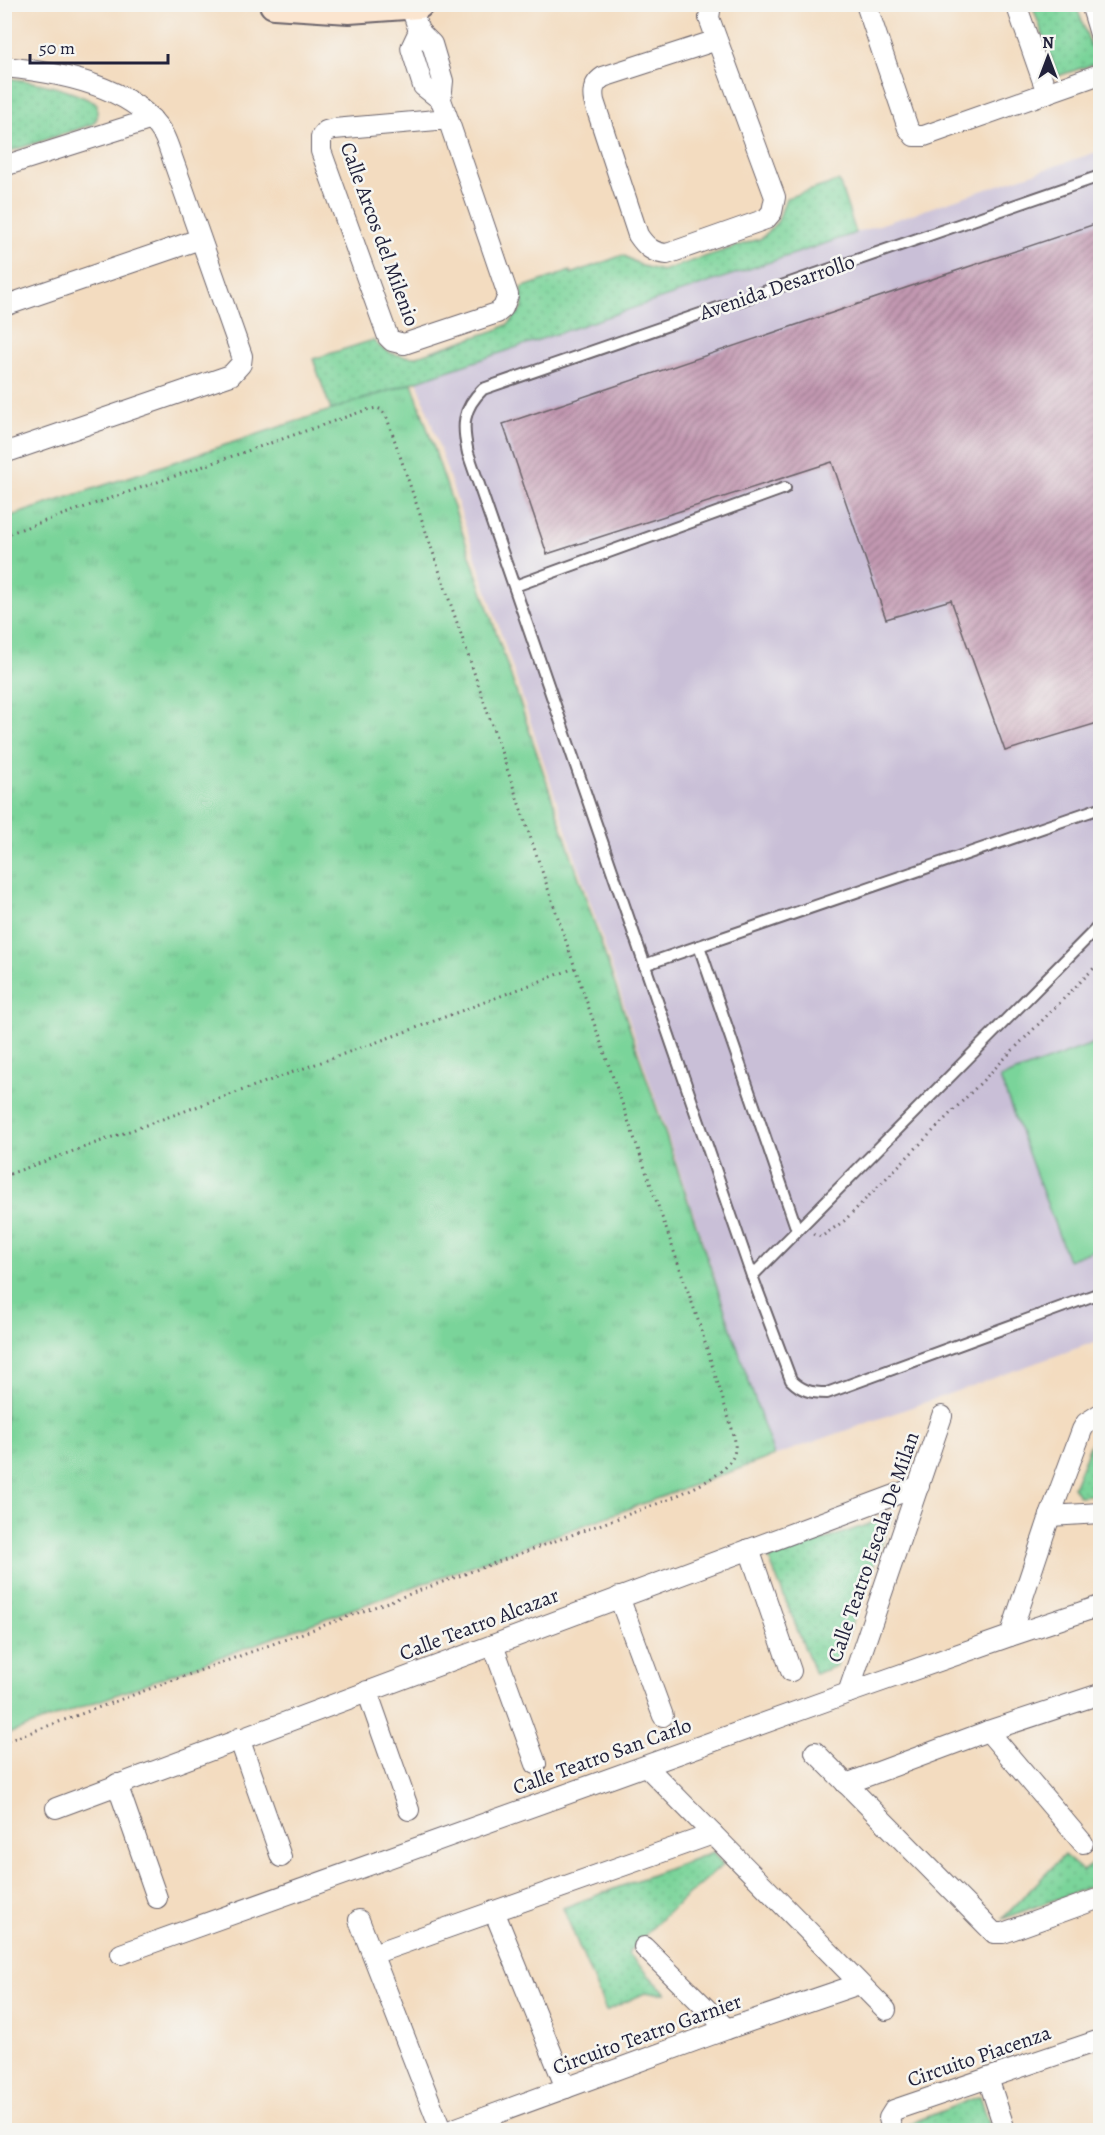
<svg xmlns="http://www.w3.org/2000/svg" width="1105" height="2135" font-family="Alegreya,serif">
  <defs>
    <pattern id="grass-tufts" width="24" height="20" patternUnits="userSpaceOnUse" patternTransform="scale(1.5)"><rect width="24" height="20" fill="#7ad49a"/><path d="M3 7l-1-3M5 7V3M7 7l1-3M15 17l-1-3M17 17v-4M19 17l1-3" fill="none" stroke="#69b686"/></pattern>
    <pattern id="park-dots" width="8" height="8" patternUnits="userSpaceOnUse" patternTransform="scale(1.5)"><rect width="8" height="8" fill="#7ad49a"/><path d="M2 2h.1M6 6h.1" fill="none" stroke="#69b686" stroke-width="1.8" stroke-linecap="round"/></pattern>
    <pattern id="building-hatch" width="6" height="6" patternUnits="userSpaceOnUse" patternTransform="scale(1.5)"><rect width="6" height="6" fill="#c298b1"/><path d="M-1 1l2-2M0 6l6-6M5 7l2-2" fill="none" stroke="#9d7c91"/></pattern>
  </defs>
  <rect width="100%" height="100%" fill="#f6f6f2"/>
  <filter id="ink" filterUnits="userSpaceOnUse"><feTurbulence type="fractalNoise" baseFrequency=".0167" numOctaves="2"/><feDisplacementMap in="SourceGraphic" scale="12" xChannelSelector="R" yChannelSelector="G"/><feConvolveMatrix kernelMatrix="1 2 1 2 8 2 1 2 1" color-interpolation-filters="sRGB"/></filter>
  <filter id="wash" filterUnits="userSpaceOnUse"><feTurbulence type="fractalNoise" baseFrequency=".008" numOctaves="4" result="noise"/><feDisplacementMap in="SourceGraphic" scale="24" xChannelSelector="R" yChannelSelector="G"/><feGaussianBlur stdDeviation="1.35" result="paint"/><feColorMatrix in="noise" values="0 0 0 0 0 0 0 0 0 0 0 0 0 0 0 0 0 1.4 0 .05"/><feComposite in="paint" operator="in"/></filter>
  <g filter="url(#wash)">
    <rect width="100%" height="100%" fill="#f3dcc0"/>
    <path fill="#c9bfd7" d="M1100,151V1340L774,1456L417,380Z"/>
    <path fill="url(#grass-tufts)" stroke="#4e7b6a" stroke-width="1.5" d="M412,383L774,1456L5,1735V518Z"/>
    <g fill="url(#park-dots)" stroke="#4e7b6a" stroke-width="1.5">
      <path d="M1032,5H1076L1097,63L1058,76Z"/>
      <path d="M4,78C35,81 70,89 97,104V118L93,124L5,153Z"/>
      <path d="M839,181L856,233L331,410L313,359L373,340C383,353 398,356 414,357L499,329L510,323L523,307L521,288L570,271L571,274L623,255L642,266L662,271L762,238L778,221L786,198Z"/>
      <path d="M1100,1432V1494L1079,1496L1073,1487L1095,1434Z"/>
      <path d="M892,1516L836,1666L815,1674L769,1559Z"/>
      <path d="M713,1852L723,1865L665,1915L627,1953L666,1993H645L606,2011L563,1908Z"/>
      <path d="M1064,1855L1083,1871L1096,1862L1100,1865V1883L1002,1919Z"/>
      <path d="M980,2096L991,2130H911L909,2124Z"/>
    </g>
    <path fill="#7ad49a" stroke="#4e7b6a" stroke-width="1.5" d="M1100,1041V1248L1068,1260L1000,1078Z"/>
    <g id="blocks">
      <path fill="url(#building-hatch)" d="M1101,222V722L1005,751L951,600L886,619L832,462L547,554L503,424Z"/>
    </g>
  </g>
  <g filter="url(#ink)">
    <use href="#blocks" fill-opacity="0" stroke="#6b636a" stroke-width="1.5"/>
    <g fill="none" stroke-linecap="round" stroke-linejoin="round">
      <defs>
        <g id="lane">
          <path d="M1100,176L483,389C462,409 462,426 468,453L752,1276L791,1380C802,1391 811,1393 827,1393L1100,1293"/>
          <path d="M515,586L785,488"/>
          <path d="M699,946L797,1230"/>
          <path d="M644,965L1100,808"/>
          <path d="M752,1276L1100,925"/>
        </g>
        <g id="street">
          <path d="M410,4L419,31L432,44L443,81L441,100L448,119L508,295L503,308L497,313L404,344L392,341L388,337L321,151V137L326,131L334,129L448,119"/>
          <path d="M711,4L709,18L775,197L772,212L766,219L667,254C653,253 646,247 638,235L594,101C592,90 594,83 603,77L717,40"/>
          <path d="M866,4L908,128L914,136H924L1100,74"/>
          <path d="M1016,4L1047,93"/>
          <path d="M1091,4L1100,34"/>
          <path d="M419,31L411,48L423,86L441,100"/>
          <path d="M4,67C56,72 134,85 163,134C167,141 170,151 173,160L242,356L241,364L231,375L4,453"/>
          <path d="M4,166L152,119"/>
          <path d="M4,306L200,239"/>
          <path d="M1050,1516L1100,1513"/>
          <path d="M749,1549L791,1671"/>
          <path d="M619,1597L663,1716"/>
          <path d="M1010,1636L1050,1516L1082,1430L1086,1423L1100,1414"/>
          <path d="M493,1645L536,1764"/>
          <path d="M367,1691L409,1810"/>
          <path d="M848,1693L942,1416"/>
          <path d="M988,1731L1083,1843"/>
          <path d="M239,1738L281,1857"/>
          <path d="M815,1752L994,1933H1003L1100,1898"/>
          <path d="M646,1766L886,2010"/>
          <path d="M117,1784L157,1898"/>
          <path d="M846,1784L988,1731L1100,1694"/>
          <path d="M56,1808L919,1486"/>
          <path d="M494,1911L566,2088"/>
          <path d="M359,1920L441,2130"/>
          <path d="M644,1947L727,2029"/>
          <path d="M121,1954L848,1693L1010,1636L1100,1606"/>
          <path d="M373,1954L713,1834"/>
          <path d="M988,2078L1005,2130"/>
          <path d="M451,2130L727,2029L859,1984"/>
          <path d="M892,2130L889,2118L894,2110L1100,2040"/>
        </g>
        <path id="secondary" d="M274,4L349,9L419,4"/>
      </defs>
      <use href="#lane" stroke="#6b636a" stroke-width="14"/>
      <use href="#street" stroke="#6b636a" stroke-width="22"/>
      <use href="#secondary" stroke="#6b636a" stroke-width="32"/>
      <g stroke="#6b636a" stroke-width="3" stroke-dasharray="1.5 4.5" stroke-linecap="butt">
        <path d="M4,535L366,410L377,408L382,410L387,418L595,1026L697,1317L734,1435C735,1441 736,1448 734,1454C728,1476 682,1493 662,1502L4,1742"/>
        <path d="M4,1176L413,1029L575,968"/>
        <path d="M813,1234L821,1237L844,1221L1100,962"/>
      </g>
      <use href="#lane" stroke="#fff" stroke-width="10"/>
      <use href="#street" stroke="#fff" stroke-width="20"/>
      <use href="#secondary" stroke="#fbe5cf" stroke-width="28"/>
    </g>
  </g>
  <g text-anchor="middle" stroke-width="5" stroke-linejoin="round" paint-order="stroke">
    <g font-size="21" fill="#22223b" stroke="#f6f6f2">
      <text transform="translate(380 234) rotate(70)" y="7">Calle Arcos del Milenio</text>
      <text transform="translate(777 287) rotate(-19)" y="7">Avenida Desarrollo</text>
      <text transform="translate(873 1547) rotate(-71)" y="7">Calle Teatro Escala De Milan</text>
      <text transform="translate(479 1624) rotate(-21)" y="7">Calle Teatro Alcazar</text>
      <text transform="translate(602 1756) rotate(-20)" y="7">Calle Teatro San Carlo</text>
      <text transform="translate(647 2034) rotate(-20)" y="7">Circuito Teatro Garnier</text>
      <text transform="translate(979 2056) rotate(-19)" y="7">Circuito Piacenza</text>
    </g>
  </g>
  <rect width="1105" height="2135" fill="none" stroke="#f6f6f2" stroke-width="24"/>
  <g transform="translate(1048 57)" stroke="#f6f6f2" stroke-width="4.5" paint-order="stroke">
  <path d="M0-4.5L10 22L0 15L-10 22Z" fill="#22223b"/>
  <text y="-9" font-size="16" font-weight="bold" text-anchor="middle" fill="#22223b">N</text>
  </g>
  <path d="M30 54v9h138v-9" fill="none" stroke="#22223b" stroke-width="3"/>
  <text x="39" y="54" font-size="18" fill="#22223b" stroke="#f6f6f2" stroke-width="4.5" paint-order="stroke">50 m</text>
</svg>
